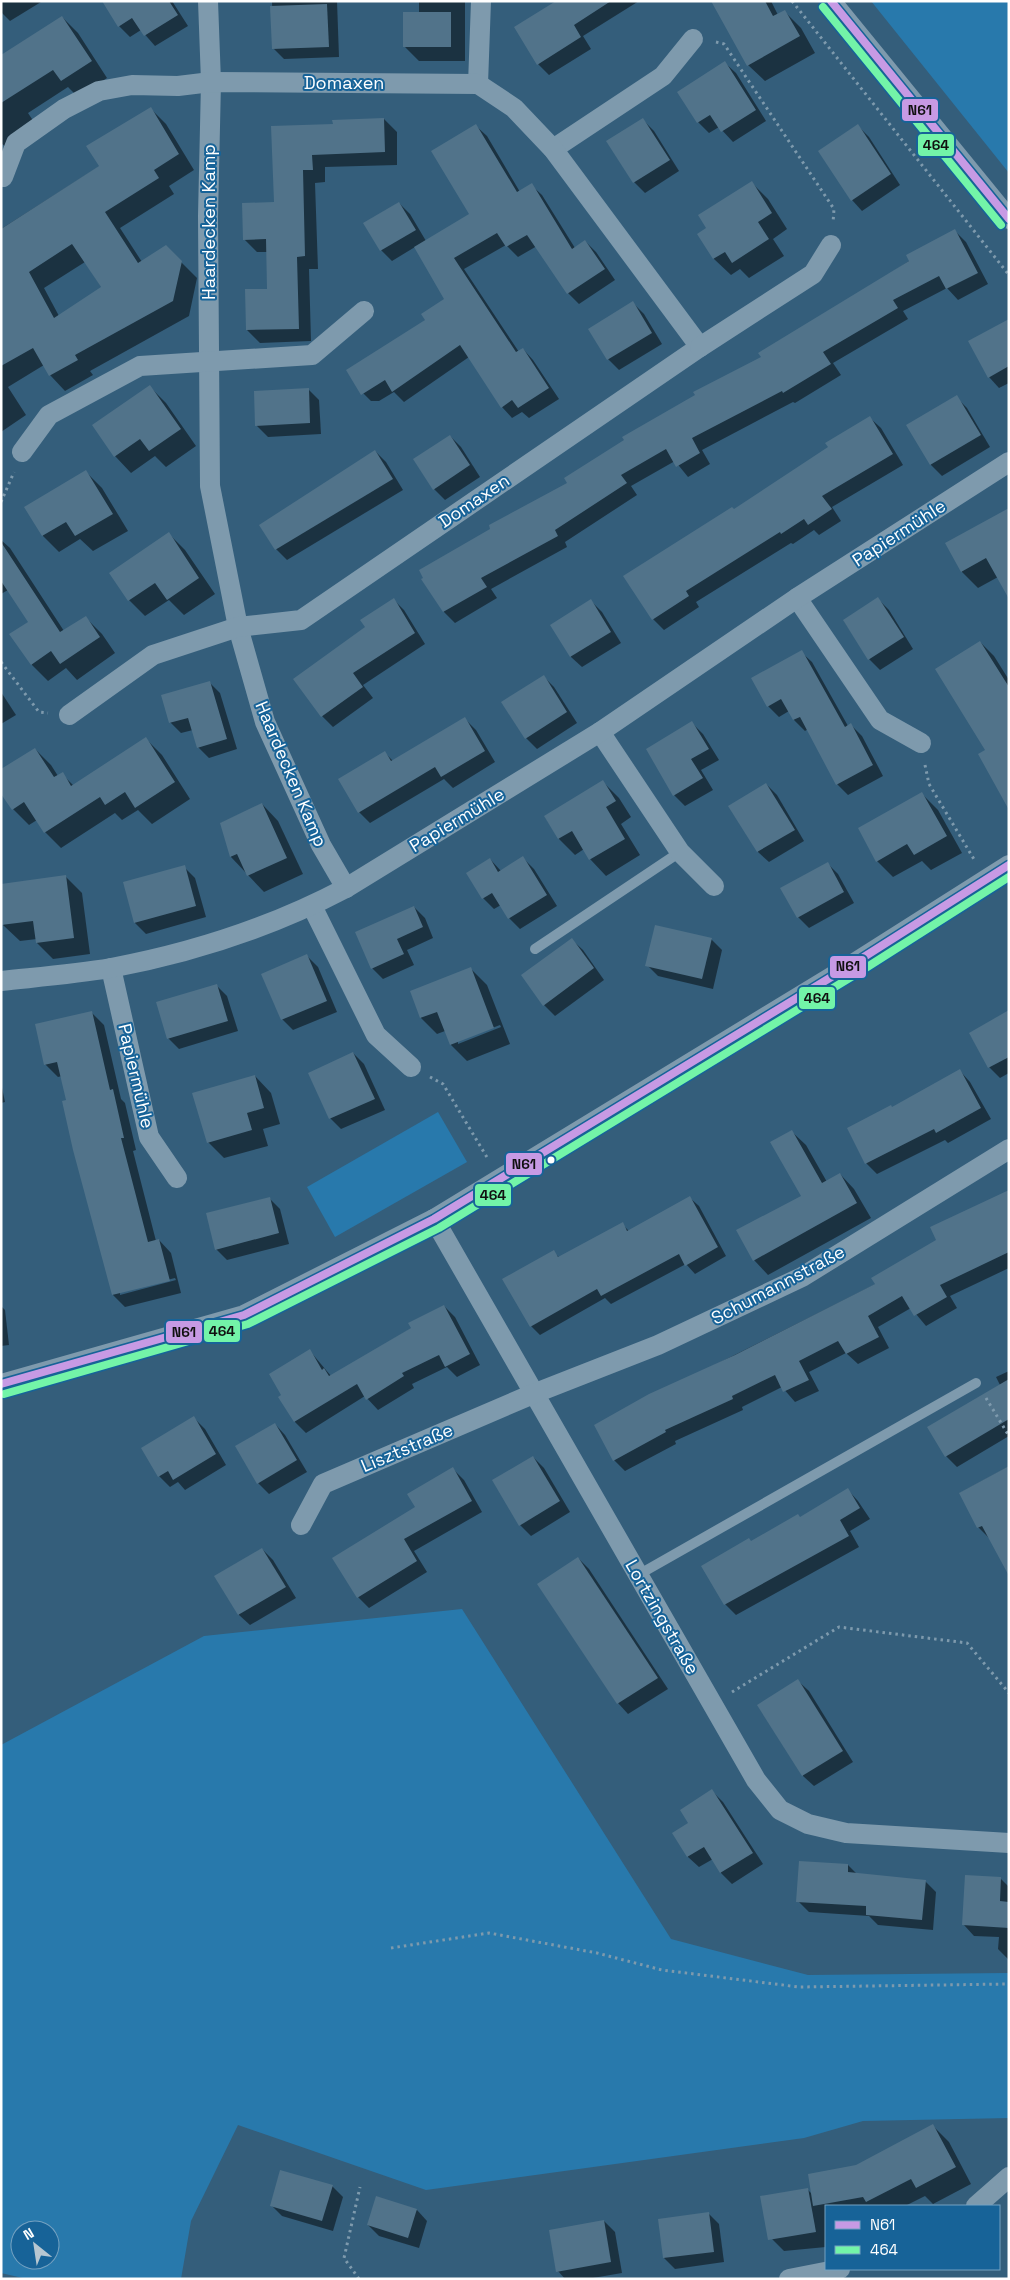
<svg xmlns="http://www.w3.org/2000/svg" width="1010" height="2280" font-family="'Space Grotesk',sans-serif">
  <rect width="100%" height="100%" fill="#345e7b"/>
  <g fill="#2879ac" fill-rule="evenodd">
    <path d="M871,1H1009V173Z"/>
    <path d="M438,1112L467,1162L335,1237L307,1187Z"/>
    <path d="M462,1609L671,1939L808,1975L1009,1973V2118L863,2121L804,2138L426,2190L238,2125L191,2221L181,2279H27L1,2273V1745L204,1636ZM20,2230H50V2260H20Z"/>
  </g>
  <g fill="#0007" fill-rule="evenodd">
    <path d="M1,1H41V2L10,21L1,12Z"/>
    <path d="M106,1H172L188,26L155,46L141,30L130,37L119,26Z"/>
    <path d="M272,1H337L339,57L284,59L273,48Z"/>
    <path d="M419,1H465V61H419L405,47L419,13Z"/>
    <path d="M558,1H639L583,36L591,49L549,75L538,64Z"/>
    <path d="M713,1H771L778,15L785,12L801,28L815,53L765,81L748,65Z"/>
    <path d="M62,17L78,33L107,78L78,97L68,87L28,113L38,128L7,148L1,143V57Z"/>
    <path d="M725,63L736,73L766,121L733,142L719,127L709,133L698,122Z"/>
    <path d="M150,108L166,124L194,170L169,186L174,194L120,228L142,262H181L197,278L189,316L90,371L93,375L65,391L50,375L44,365L8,387L26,415L1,432V229L100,166ZM85,262L102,288L59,316L44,288Z"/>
    <path d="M384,119L397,132V165L325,167V182L315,183L318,269H309L311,341L260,343L247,330L269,290L267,252H257L244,239L276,203L334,125Z"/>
    <path d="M643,120L654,131L679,171L645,193L634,182Z"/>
    <path d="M476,126L487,136L520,192L531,185L542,195L575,248L585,241L596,252L615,280L579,304L568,293L537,246L518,257L506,245L464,269L519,352L523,349L533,360L559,399L529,418L522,412L512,418L502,407L469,357L404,402L394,392L379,401H371L360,390L445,299L415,247L392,261L381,250L399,203L410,214L426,241L471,214Z"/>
    <path d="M858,126L869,137L900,185L862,211L852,200Z"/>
    <path d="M752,183L768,199L787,229L773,239L784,256L749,278L740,269L731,275L714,259L699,234L708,228Z"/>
    <path d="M955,231L966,242L988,284L958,300L947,288L903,311L908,319L833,363L841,375L795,403L793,402L702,450L710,464L688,477L675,461L631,486L637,495L565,542L567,547L491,589L497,598L455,623L444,612L423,579Z"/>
    <path d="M633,303L644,314L662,344L619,370L608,359Z"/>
    <path d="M1009,320V383L999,388L989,377Z"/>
    <path d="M150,387L166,403L196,446L166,467L155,456L131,473L115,456Z"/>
    <path d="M308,389L319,400L321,434L268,437L257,426L255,392Z"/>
    <path d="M956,397L967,408L990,447L942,476L931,465L908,426Z"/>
    <path d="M870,418L881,428L903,465L832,507L841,521L819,535L814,530L793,544L791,543L696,602L699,607L664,630L653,619L734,511L829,448Z"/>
    <path d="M450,436L461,447L480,477L445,500L434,489Z"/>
    <path d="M375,451L386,462L403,490L287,560L276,549L261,525Z"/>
    <path d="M86,472L102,488L128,531L93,551L80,539L59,552L43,536L26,508Z"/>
    <path d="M1003,513L998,577L978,588L962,572L947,544Z"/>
    <path d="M169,534L185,550L215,594L184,615L169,600L145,616L129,600Z"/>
    <path d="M1,540L10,548L64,631L86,618L102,634L115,653L77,680L66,668L48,681L32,665L11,634L29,622L8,590L1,594Z"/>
    <path d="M393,599L404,610L425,644L363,685L373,698L333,727L322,716L295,679L366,627Z"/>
    <path d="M878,599L889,610L913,649L880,670L869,659L844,621Z"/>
    <path d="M591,601L602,612L621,643L582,667L571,657L552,625Z"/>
    <path d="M980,642L994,656L1009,680V801L987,751Z"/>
    <path d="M801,652L812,662L848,726L851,725L862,736L883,776L848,795L837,784L808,729L805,731L794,720L789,711L779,717L768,706Z"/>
    <path d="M543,676L554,687L577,723L537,749L526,738Z"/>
    <path d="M209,682L220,693L237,749L209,758L198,747L193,730L181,733L170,722Z"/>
    <path d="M1,692L16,715L1,724Z"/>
    <path d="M465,719L476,730L495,762L453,788L444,779L370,823L359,812L385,753L393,761Z"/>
    <path d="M692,723L703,734L719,760L701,770L713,790L685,806L674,795Z"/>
    <path d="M146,739L162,755L190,799L152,824L138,810L122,820L115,813L61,848L45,832L37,820L29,825L13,809L35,749L51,765L58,776L62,774L74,786Z"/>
    <path d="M603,782L619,798L631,817L621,824L640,855L606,876L590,859L584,849L575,855L559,839L545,817Z"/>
    <path d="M766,784L777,795L804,841L769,862L758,852Z"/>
    <path d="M922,794L938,810L962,853L931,870L922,861L893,877L877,861Z"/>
    <path d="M262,804L278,821L303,874L264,892L231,857L221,823Z"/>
    <path d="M523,858L534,869L557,906L520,929L509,918L501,905L494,909L483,898L490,859L501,871Z"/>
    <path d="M827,863L838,874L854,903L809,928L798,917Z"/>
    <path d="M184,867L195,878L206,917L146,934L135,923L125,883Z"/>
    <path d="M66,877L82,893L90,954L53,959L37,943V939L20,941L3,925Z"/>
    <path d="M414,907L425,918L433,938L407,950L414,965L383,979L372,968Z"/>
    <path d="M711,939L722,950L713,989L658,976L647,965Z"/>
    <path d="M572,940L583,950L604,980L555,1016L544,1005Z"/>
    <path d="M307,956L318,967L337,1012L293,1030L282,1019Z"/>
    <path d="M471,969L487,985L510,1044L467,1061L451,1045L445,1031L437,1034L421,1018L411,992ZM500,1025L501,1027L458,1044V1041Z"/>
    <path d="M216,985L227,996L238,1031L179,1049L168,1038Z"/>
    <path d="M91,1012L104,1025L121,1099L125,1103L136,1150L133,1151L156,1241L159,1240L171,1253L181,1293L125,1307L113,1295L62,1076L58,1077L45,1064ZM175,1278L176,1280L120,1295V1292Z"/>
    <path d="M1009,1012V1073L1000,1078L989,1067L970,1034Z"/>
    <path d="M353,1053L364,1064L385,1110L341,1129L330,1118Z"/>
    <path d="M960,1071L970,1082L991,1119L948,1143L945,1140L877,1174L866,1163L892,1108Z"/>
    <path d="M255,1076L271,1093L280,1124L263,1129L268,1146L224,1158L208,1142Z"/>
    <path d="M1,1083L5,1102L1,1103Z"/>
    <path d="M791,1131L806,1145L827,1182L840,1174L854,1189L871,1218L768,1275L754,1260L803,1196Z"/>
    <path d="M1009,1190V1268L950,1296L957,1308L926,1326L911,1308L878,1327L889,1348L858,1364L846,1353L809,1372L819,1391L795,1402L782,1387L742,1407L743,1410L675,1441L676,1444L625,1471L614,1460L595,1425L876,1284Z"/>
    <path d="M269,1198L280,1209L289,1244L227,1260L216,1249Z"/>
    <path d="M690,1198L699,1206L726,1256L695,1274L686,1264L611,1304L605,1298L540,1335L531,1326L504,1280L553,1252L560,1258L622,1224L629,1231Z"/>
    <path d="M1,1306L5,1310L9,1345L1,1346Z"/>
    <path d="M444,1306L455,1317L480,1365L457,1377L447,1367L412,1384L414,1388L378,1410L365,1396L306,1433L295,1422L280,1397L310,1351L331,1376L412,1328Z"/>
    <path d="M1009,1371V1436L957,1467L946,1456L1000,1385L996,1377Z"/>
    <path d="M194,1418L205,1429L226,1465L185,1490L178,1482L170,1487L159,1476Z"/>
    <path d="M275,1424L285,1435L307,1472L269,1494L258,1483Z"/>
    <path d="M533,1457L544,1468L570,1512L531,1536L520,1525Z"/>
    <path d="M1008,1467L989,1538L978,1527L960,1493Z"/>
    <path d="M453,1469L464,1480L482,1512L414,1551L427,1572L369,1608L358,1597L417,1507Z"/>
    <path d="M848,1490L858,1501L870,1519L850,1531L859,1547L736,1615L725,1604L703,1566L800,1518Z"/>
    <path d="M262,1549L273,1560L296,1598L250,1625L239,1615L216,1576Z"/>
    <path d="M578,1558L589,1569L668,1689L628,1714L618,1703Z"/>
    <path d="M798,1681L809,1691L853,1762L814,1786L803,1776Z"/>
    <path d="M712,1791L723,1802L763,1864L732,1884L721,1873L713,1859L699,1867L688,1857L674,1833L690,1823Z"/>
    <path d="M848,1865L858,1875L925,1881L936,1892L933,1930L878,1925L869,1916L809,1912L798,1901Z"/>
    <path d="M1001,1879L1009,1887V1960L998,1949L999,1937L974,1936L964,1925Z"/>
    <path d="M933,2126L949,2142L971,2184L933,2204L925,2196L905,2206H826V2247L784,2251L768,2235L808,2190L812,2194L856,2167Z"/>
    <path d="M332,2186L343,2197L333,2231L282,2216L271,2205Z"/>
    <path d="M417,2210L427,2221L419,2248L379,2236L368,2225Z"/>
    <path d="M708,2213L719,2224L724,2262L675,2269L664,2258Z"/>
    <path d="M604,2221L615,2232L622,2273L587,2279H565L558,2271Z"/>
  </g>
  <g fill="#51738a" fill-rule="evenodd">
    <path d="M102,1H169L178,15L144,36L132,18L118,27Z"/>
    <path d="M556,1H611L574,25L581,37L537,65L514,27Z"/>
    <path d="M711,1H765L773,16L785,10L800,36L747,66Z"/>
    <path d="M327,4L329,47L272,49L270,6Z"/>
    <rect x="403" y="12" width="48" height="35"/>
    <path d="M62,16L92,61L61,81L53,70L1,103V55Z"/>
    <path d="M725,61L756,110L721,132L710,115L697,123L677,92Z"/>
    <path d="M151,107L179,154L154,170L159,178L105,212L138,263L166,245L182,261L173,301L75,355L78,360L49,376L33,348L1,366V229L99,166L86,146ZM72,244L101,287L54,318L29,272Z"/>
    <path d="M384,118L385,152L312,155L313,170H303L305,256L297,257L299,329L246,330L245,289H267L266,239L243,240L242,203L274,202L271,126L333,124L332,120Z"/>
    <path d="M643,118L670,160L633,183L606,141Z"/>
    <path d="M476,124L517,192L532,183L572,249L585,240L605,269L567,294L527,235L506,247L497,233L454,258L516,352L523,348L549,388L518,408L512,400L501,408L460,345L392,392L385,380L361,395L346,370L425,320L421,314L444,299L414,247L469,214L431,151Z"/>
    <path d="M858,124L891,174L851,201L818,151Z"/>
    <path d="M752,181L772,213L758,222L769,239L732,263L725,252L713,259L697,234L706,228L698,215Z"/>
    <path d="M399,202L416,230L380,251L363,223Z"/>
    <path d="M955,229L978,273L946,289L939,276L893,300L898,308L823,352L831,364L783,393L782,391L692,438L700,453L676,467L666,449L621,475L627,483L555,530L558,536L481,578L487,587L443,612L421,579L423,578L419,570L490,529L489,525L567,483L564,478L624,440L622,437L695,395L693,392L761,357L758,353L909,261L906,255Z"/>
    <path d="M633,301L652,333L607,360L588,329Z"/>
    <path d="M1009,319V366L988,378L968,341Z"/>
    <path d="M150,385L181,429L149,451L140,439L114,457L92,425Z"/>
    <path d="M309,388L310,423L255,426L254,391Z"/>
    <path d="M957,395L981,435L930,465L906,425Z"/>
    <path d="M870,416L893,454L822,496L832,509L808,525L804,519L781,534L780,532L686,591L689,596L652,620L623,576L732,507L734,509L828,447L825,443Z"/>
    <path d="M450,435L470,465L433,490L413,459Z"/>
    <path d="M375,450L393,479L275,550L259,525Z"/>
    <path d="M86,470L113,514L75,536L66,522L42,536L24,507Z"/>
    <path d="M1009,508V599L986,558L961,572L945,543Z"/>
    <path d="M169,532L199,578L167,600L155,583L128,601L109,573Z"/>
    <path d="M1,542L60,632L86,616L100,637L60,664L51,651L31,665L9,634L28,622L1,581Z"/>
    <path d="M878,597L904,637L868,660L843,620Z"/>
    <path d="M394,598L415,633L353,673L363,687L321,717L293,679L365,627L360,620Z"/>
    <path d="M591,599L611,632L570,657L550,625Z"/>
    <path d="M980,641L1009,687V810L978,754L985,750L935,669Z"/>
    <path d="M802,650L845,727L851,723L873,765L836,785L800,717L793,720L781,699L767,707L751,678Z"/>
    <path d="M544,675L567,712L525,739L501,702Z"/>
    <path d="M210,681L227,739L197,748L188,718L169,723L161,695Z"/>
    <path d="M465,717L485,751L441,777L435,767L358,813L338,779L385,751L391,761Z"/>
    <path d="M692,721L709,749L691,759L703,778L673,796L646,749Z"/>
    <path d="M146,737L175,782L135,808L125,792L105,805L100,797L44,833L24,802L12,810L1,794V769L35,748L54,777L63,772L71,786Z"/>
    <path d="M603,780L616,801L606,807L625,839L589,860L572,831L558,839L544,816Z"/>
    <path d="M766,783L795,830L757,852L728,806Z"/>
    <path d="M922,792L947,836L914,855L907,844L876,862L858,828Z"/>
    <path d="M262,803L287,858L247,876L237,854L230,857L220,823Z"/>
    <path d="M523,856L547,895L508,919L492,893L482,899L466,873L490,858L498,872Z"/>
    <path d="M828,862L844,892L797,918L780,888Z"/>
    <path d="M185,865L196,906L134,923L123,882Z"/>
    <path d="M66,875L74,938L36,943L33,921L1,925V884Z"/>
    <path d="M414,906L423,927L397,939L404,954L371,969L355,932Z"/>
    <path d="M655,925L712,938L702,979L645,966Z"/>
    <path d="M572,938L594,968L543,1006L521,975Z"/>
    <path d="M307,954L327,1001L281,1020L261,974Z"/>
    <path d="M471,967L494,1028L450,1045L437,1012L420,1018L410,991Z"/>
    <path d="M217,984L228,1021L167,1039L156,1002Z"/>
    <path d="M1009,1010V1057L988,1068L969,1033Z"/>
    <path d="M92,1011L110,1090L113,1089L124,1138H121L148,1242L159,1239L170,1281L112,1295L73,1150L62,1101L66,1100L57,1062L44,1065L35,1024Z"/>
    <path d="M353,1052L375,1099L329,1119L308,1073Z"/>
    <path d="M960,1069L981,1108L936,1133L934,1129L865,1164L847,1128L891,1105L892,1107Z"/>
    <path d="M255,1075L264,1108L247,1113L252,1130L207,1143L192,1093Z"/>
    <path d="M792,1130L822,1183L840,1173L857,1203L753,1261L736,1230L801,1196L770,1142Z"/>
    <path d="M1009,1190V1252L940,1285L947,1297L914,1316L902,1296L868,1316L879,1337L846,1354L838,1341L799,1361L809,1380L783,1392L775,1375L732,1396L733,1399L665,1430L666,1432L613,1461L594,1425L649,1394L735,1355L875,1284L871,1278L936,1240L930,1227Z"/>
    <path d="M690,1196L718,1247L685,1266L679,1254L601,1296L597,1289L530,1327L502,1279L554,1250L558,1257L623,1222L627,1231Z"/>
    <path d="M270,1197L279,1233L215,1250L206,1213Z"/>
    <path d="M444,1305L470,1354L445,1367L439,1355L402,1373L404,1376L366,1400L357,1384L294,1422L278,1397L281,1395L269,1374L310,1349L322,1370L324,1368L329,1376L411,1328L408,1323Z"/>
    <path d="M1009,1379V1419L945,1457L927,1427Z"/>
    <path d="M194,1416L216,1454L173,1480L168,1471L158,1477L141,1448Z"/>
    <path d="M275,1423L297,1460L257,1484L235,1446Z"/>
    <path d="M533,1456L560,1501L519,1526L492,1480Z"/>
    <path d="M1009,1466V1576L982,1526L977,1528L959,1493Z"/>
    <path d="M453,1467L472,1501L404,1539L417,1561L357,1598L332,1558L415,1507L407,1494Z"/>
    <path d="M848,1488L860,1508L840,1520L849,1536L724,1605L701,1566L749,1538L751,1541L798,1514L800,1517Z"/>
    <path d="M262,1548L286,1587L238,1615L214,1576Z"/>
    <path d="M578,1557L658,1678L617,1704L537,1584Z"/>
    <path d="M798,1679L843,1751L802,1776L757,1705Z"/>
    <path d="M712,1789L753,1853L720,1873L704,1847L687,1857L672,1833L688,1823L680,1810Z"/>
    <path d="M799,1861L848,1864V1872L926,1880L922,1920L866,1915V1906L796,1902Z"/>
    <path d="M965,1875L1001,1877L1000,1901L1009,1902V1928L962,1925Z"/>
    <path d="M933,2124L956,2167L916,2188L911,2179L866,2202L863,2197L813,2206L808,2174L856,2165Z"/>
    <path d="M280,2170L333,2185L322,2221L270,2206Z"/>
    <path d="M808,2188L816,2232L768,2240L760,2196Z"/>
    <path d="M376,2196L417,2209L408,2238L367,2225Z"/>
    <path d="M709,2212L714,2252L663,2258L658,2219Z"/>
    <path d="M604,2220L611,2262L556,2272L549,2230Z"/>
  </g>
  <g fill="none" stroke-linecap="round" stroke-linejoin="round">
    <g stroke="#7e9aad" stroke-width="3" stroke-dasharray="2.5 4" stroke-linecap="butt">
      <path d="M792,1L1009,275"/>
      <path d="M716,42L724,44L834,209L833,223"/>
      <path d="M1,502L14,472"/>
      <path d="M1,662L39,712L48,713"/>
      <path d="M925,765L929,784L975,861"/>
      <path d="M430,1077L443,1084L488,1159"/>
      <path d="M986,1398L1009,1436"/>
      <path d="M732,1692L839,1627L967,1643L1009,1693"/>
      <path d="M391,1948L489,1933L597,1953L662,1970L799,1987L1009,1984"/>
      <path d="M359,2279L344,2258L360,2187"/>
    </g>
    <g stroke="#7e9aad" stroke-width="10">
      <path d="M535,949L680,852"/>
      <path d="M638,1575L976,1383"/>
    </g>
    <g stroke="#7e9aad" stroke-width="20">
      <path d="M208,1L211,82L208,216L210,486L238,627L265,722L321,845L346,888"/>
      <path d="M831,1L1009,219"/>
      <path d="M478,84L481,1"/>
      <path d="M553,149L663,76L693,39"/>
      <path d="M3,177L16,143L64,109L99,91L132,85L178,86L211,82L478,84L514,108L553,149L700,347L301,620L238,627L153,655L69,715"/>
      <path d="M700,347L813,274L831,245"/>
      <path d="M22,452L49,415L140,366L312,355L364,311"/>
      <path d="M797,598L880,720L921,743"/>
      <path d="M600,732L680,852L714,886"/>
      <path d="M312,906L376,1035L411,1067"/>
      <path d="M111,968L149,1137L177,1178"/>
      <path d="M1,981C38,977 75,974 111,968C191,953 274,926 346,888L600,732L797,598L1009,462"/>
      <path d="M434,1219L756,1780L780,1810L808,1824L846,1833L1009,1843"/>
      <path d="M1,1384L244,1315L434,1219L856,962L1009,865"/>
      <path d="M301,1525L323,1484L533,1394L658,1345L802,1277L1009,1149"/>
      <path d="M976,2206L1009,2177"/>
      <path d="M789,2279L840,2269"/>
    </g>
    <defs>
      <g id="bus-1">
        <path d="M831,1L1009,219"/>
        <path d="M1,1384L244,1315L434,1219L856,962L1009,865"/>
      </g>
      <g id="bus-2">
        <path d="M823,7L1001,225"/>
        <path d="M4,1394L248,1324L439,1228L861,971L1009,877"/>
      </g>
    </defs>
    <use href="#bus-1" stroke="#176398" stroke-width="11"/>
    <use href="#bus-2" stroke="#176398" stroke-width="11"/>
    <use href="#bus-1" stroke="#c79ae4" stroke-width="8"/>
    <use href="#bus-2" stroke="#73f4a8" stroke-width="8"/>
  </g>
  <circle fill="#fff" stroke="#176398" stroke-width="2" cx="551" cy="1160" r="4.5"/>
  <g text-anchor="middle" stroke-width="4" stroke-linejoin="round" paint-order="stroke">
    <g font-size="18" fill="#fff" stroke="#176398">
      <text x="344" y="89">Domaxen</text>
      <text transform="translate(209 222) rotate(-90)" y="6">Haardecken Kamp</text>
      <text transform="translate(474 501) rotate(-34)" y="6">Domaxen</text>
      <text transform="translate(899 533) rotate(-33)" y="6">Papiermühle</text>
      <text transform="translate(291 774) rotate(67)" y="6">Haardecken Kamp</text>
      <text transform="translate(457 820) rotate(-31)" y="6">Papiermühle</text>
      <text transform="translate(136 1076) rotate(77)" y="6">Papiermühle</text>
      <text transform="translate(778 1285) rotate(-28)" y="6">Schumannstraße</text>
      <text transform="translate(407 1448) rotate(-23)" y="6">Lisztstraße</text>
      <text transform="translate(662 1617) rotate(60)" y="6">Lortzingstraße</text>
    </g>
  </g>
  <g stroke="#176398" stroke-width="2">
    <rect x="901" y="98" width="38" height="24" rx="5" fill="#c79ae4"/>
    <rect x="917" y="133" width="38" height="24" rx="5" fill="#73f4a8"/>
    <rect x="829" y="955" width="38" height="24" rx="5" fill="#c79ae4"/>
    <rect x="798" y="986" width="38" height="24" rx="5" fill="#73f4a8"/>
    <rect x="505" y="1152" width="38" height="24" rx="5" fill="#c79ae4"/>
    <rect x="474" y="1183" width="38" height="24" rx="5" fill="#73f4a8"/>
    <rect x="203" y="1319" width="38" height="24" rx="5" fill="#73f4a8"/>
    <rect x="165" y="1320" width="38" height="24" rx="5" fill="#c79ae4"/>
  </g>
  <g font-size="14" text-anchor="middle" font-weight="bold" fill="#111">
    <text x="920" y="115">N61</text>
    <text x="936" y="150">464</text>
    <text x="848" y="971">N61</text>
    <text x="817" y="1003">464</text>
    <text x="524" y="1169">N61</text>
    <text x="493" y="1200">464</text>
    <text x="222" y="1336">464</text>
    <text x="184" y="1337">N61</text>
  </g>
  <rect width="1010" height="2280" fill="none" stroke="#ffffff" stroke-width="5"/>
  <rect x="825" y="2205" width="175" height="65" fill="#176398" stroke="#74a1c1"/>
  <rect x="835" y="2221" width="25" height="8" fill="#c79ae4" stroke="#74a1c1"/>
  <text x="870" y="2230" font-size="15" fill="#ffffff">N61</text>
  <rect x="835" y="2246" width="25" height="8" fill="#73f4a8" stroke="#74a1c1"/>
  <text x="870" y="2255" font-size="15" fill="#ffffff">464</text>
  <g transform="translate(35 2245) rotate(330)"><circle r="24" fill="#176398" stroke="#74a1c1"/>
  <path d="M0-4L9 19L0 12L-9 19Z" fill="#b8c7d1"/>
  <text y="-8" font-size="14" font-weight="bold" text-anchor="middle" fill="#ffffff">N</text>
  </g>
</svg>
